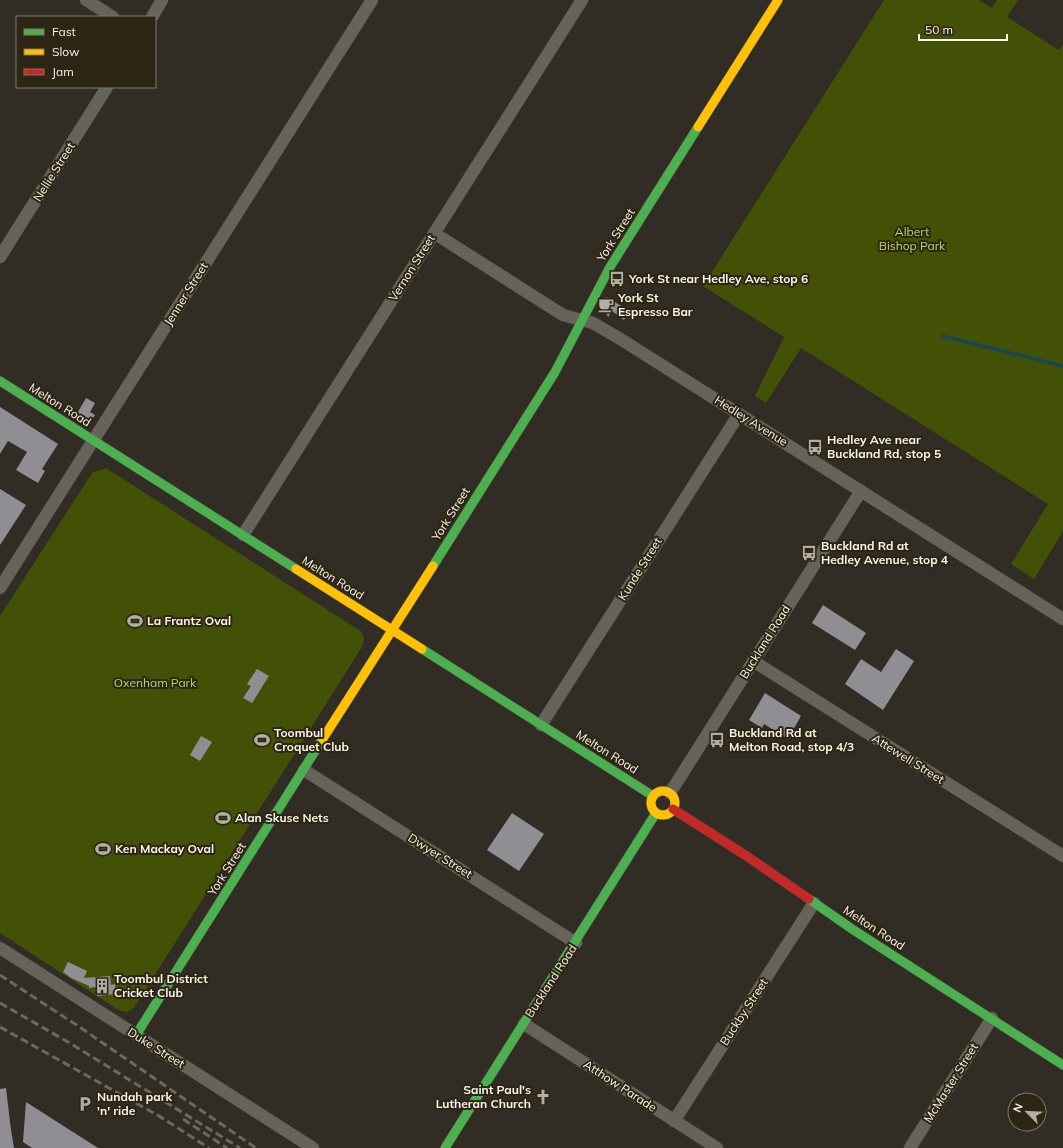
<svg xmlns="http://www.w3.org/2000/svg" width="1063" height="1148" font-family="Mulish,sans-serif">
  <rect width="100%" height="100%" fill="#312d24"/>
  <g fill="#425106">
    <path d="M884,0H979L992,8L997,0H1018L1007,17L1059,50L1063,45V531L1034,579L1011,564L1048,504L801,348L766,403L755,396L784,337L703,286Z"/>
    <path d="M106,468L362,632L364,639L362,647L134,1008L127,1012L120,1011L0,933V616L92,473Z"/>
  </g>
  <g fill="none" stroke-linecap="round" stroke-linejoin="round">
    <path stroke="#164759" stroke-width="3.5" d="M943,336L1063,366"/>
  </g>
  <g fill="#918e93">
    <path d="M606,297L630,311L624,320L612,311L608,317L604,308Z"/>
    <path d="M86,398L95,403L90,412L95,415L89,424H87L75,417Z"/>
    <path d="M0,407L58,444L42,469L45,471L38,483L16,470L27,452L8,441L0,454Z"/>
    <path d="M0,489L26,505L0,545Z"/>
    <path d="M823,605L866,633L855,650L812,623Z"/>
    <path d="M896,649L914,661L883,710L845,684L861,659L881,672Z"/>
    <path d="M257,669L269,676L252,703L243,698L251,686L247,684Z"/>
    <path d="M765,693L801,716L788,739L764,724L762,728L749,720Z"/>
    <path d="M201,736L212,742L200,761L190,755Z"/>
    <path d="M512,813L544,834L519,871L487,850Z"/>
    <path d="M68,962L87,971L84,978L110,976L111,985L115,984L116,994L97,996L96,987L89,988V986L71,978L63,972Z"/>
    <path d="M6,1088L11,1130L14,1148H0V1089Z"/>
    <path d="M26,1102L98,1148H32L23,1142Z"/>
  </g>
  <g fill="none" stroke-linecap="round" stroke-linejoin="round">
    <defs>
      <g id="street">
        <path d="M86,0L113,17"/>
        <path d="M152,17L162,0"/>
        <path d="M434,233L563,315L593,323L622,340L1063,619"/>
        <path d="M0,257L107,87"/>
        <path d="M243,535L582,0"/>
        <path d="M0,588L372,0"/>
        <path d="M753,661L1063,856"/>
        <path d="M541,725L739,414"/>
        <path d="M304,770L576,943"/>
        <path d="M670,793L861,491"/>
        <path d="M0,948L313,1148"/>
        <path d="M524,1024L717,1148"/>
        <path d="M674,1121L814,903"/>
        <path d="M910,1148L992,1018"/>
      </g>
      <g id="fast">
        <path d="M0,381L296,569"/>
        <path d="M433,566L555,372L610,267L698,127"/>
        <path d="M422,649L653,796"/>
        <path d="M809,899L852,929L1063,1065"/>
        <path d="M136,1035L322,740"/>
        <path d="M445,1148L656,813"/>
      </g>
      <g id="slow">
        <path d="M698,127L778,0"/>
        <path d="M296,569L422,649"/>
        <path d="M322,740L433,566"/>
        <circle cx="663" cy="803" r="12"/>
      </g>
      <path id="jam" d="M673,809L748,857L809,899"/>
    </defs>
    <use href="#street" stroke="#4e4a42" stroke-width="13"/>
    <use href="#fast" stroke="#4e4a42" stroke-width="10"/>
    <use href="#slow" stroke="#4e4a42" stroke-width="10"/>
    <use href="#jam" stroke="#4e4a42" stroke-width="10"/>
    <use href="#street" stroke="#66635a" stroke-width="12"/>
    <use href="#fast" stroke="#4caf50" stroke-width="9"/>
    <use href="#slow" stroke="#ffc107" stroke-width="9"/>
    <use href="#jam" stroke="#c62828" stroke-width="9"/>
    <g stroke="#6c6861" stroke-width="3" stroke-dasharray="8 4" stroke-linecap="butt">
      <path d="M0,975L78,1026L256,1148"/>
      <path d="M0,1003L68,1042L240,1148"/>
      <path d="M0,1027L159,1116L209,1148"/>
      <path d="M183,1119L227,1148"/>
    </g>
  </g>
  <defs>
    <symbol id="bus-bare" viewBox="-9 -9 18 18"><path d="M-5-6H5V4H4V6H2V4H-2V6H-4V4H-5ZM-3.5-4V0h7V-4ZM-3.5 1.2v1.5H-2V1.2ZM2 1.2v1.5H3.5V1.2Z" fill="#b3aea4" stroke="#2d2614" stroke-width="2.5" paint-order="stroke"/></symbol>
    <symbol id="cafe-bare" viewBox="-9 -9 18 18"><path d="M-5.5-4.5H6V0H3Q3 3.5 0 3.5H-2.5Q-5.5 3.5-5.5 0ZM3-3.2v2h1.7v-2ZM-6 4.5H4V6H-6Z" fill="#b3aea4" stroke="#2d2614" stroke-width="2.5" paint-order="stroke"/></symbol>
    <symbol id="stadium-bare" viewBox="-9 -9 18 18"><path d="M0-5a6.5 5 0 1 0 0 10a6.5 5 0 1 0 0-10ZM-3.5-1.8h7v3.6h-7Z" fill="#b3aea4" stroke="#2d2614" stroke-width="2.5" paint-order="stroke"/></symbol>
    <symbol id="building-bare" viewBox="-9 -9 18 18"><path d="M-4-6H4V6H1V3H-1V6H-4ZM-2.5-4.3h1.7v1.8h-1.7ZM.8-4.3h1.7v1.8H.8ZM-2.5-1h1.7V.8h-1.7ZM.8-1h1.7V.8H.8Z" fill="#b3aea4" stroke="#2d2614" stroke-width="2.5" paint-order="stroke"/></symbol>
    <symbol id="church-bare" viewBox="-9 -9 18 18"><path d="M-1.2-6h2.4v3.5h3.3v2.4h-3.3V6h-2.4V-.1h-3.3v-2.4h3.3Z" fill="#b3aea4" stroke="#2d2614" stroke-width="2.5" paint-order="stroke"/></symbol>
    <symbol id="parking-bare" viewBox="-9 -9 18 18"><path d="M-3.5-5.5H1a3.5 3.5 0 0 1 0 7H-1V5.5H-3.5ZM-1-3.4V-.6H.8a1.4 1.4 0 0 0 0-2.8Z" fill="#b3aea4" stroke="#2d2614" stroke-width="2.5" paint-order="stroke"/></symbol>
  </defs>
  <g fill-rule="evenodd">
    <use href="#bus-bare" x="606" y="268" width="22" height="22"/>
    <use href="#cafe-bare" x="595" y="294" width="22" height="22"/>
    <use href="#bus-bare" x="804" y="436" width="22" height="22"/>
    <use href="#bus-bare" x="798" y="542" width="22" height="22"/>
    <use href="#stadium-bare" x="124" y="610" width="22" height="22"/>
    <use href="#stadium-bare" x="251" y="729" width="22" height="22"/>
    <use href="#bus-bare" x="706" y="729" width="22" height="22"/>
    <use href="#stadium-bare" x="212" y="807" width="22" height="22"/>
    <use href="#stadium-bare" x="92" y="838" width="22" height="22"/>
    <use href="#building-bare" x="91" y="975" width="22" height="22"/>
    <use href="#church-bare" x="532" y="1086" width="22" height="22"/>
    <use href="#parking-bare" x="74" y="1093" width="22" height="22"/>
  </g>
  <g text-anchor="middle" stroke-width="4" stroke-linejoin="round" paint-order="stroke">
    <g font-size="12" fill="#f9f4e9" stroke="#2d2614">
      <text transform="translate(54 172) rotate(-58)" y="4">Nellie Street</text>
      <text transform="translate(616 235) rotate(-58)" y="4">York Street</text>
      <text transform="translate(412 268) rotate(-58)" y="4">Vernon Street</text>
      <text transform="translate(186 294) rotate(-58)" y="4">Jenner Street</text>
      <text transform="translate(60 405) rotate(32)" y="4">Melton Road</text>
      <text transform="translate(751 421) rotate(32)" y="4">Hedley Avenue</text>
      <text transform="translate(451 514) rotate(-58)" y="4">York Street</text>
      <text transform="translate(640 569) rotate(-58)" y="4">Kunde Street</text>
      <text transform="translate(333 578) rotate(32)" y="4">Melton Road</text>
      <text transform="translate(765 642) rotate(-58)" y="4">Buckland Road</text>
      <text transform="translate(607 752) rotate(32)" y="4">Melton Road</text>
      <text transform="translate(908 759) rotate(32)" y="4">Attewell Street</text>
      <text transform="translate(440 856) rotate(32)" y="4">Dwyer Street</text>
      <text transform="translate(227 869) rotate(-58)" y="4">York Street</text>
      <text transform="translate(874 928) rotate(33)" y="4">Melton Road</text>
      <text transform="translate(551 981) rotate(-57)" y="4">Buckland Road</text>
      <text transform="translate(744 1012) rotate(-57)" y="4">Buckby Street</text>
      <text transform="translate(156 1048) rotate(32)" y="4">Duke Street</text>
      <text transform="translate(951 1083) rotate(-58)" y="4">McMaster Street</text>
      <text transform="translate(620 1086) rotate(33)" y="4">Atthow Parade</text>
    </g>
    <g font-size="12" fill="#b8d76d" stroke="#2d2614">
      <text x="912" y="236">Albert<tspan x="912" dy="14">Bishop Park</tspan></text>
      <text x="155" y="687">Oxenham Park</text>
    </g>
    <g font-size="12" font-weight="bold" fill="#f9f4e9" stroke="#2d2614" text-anchor="start">
      <text x="629" y="283">York St near Hedley Ave, stop 6</text>
      <text x="618" y="302">York St<tspan x="618" dy="14">Espresso Bar</tspan></text>
      <text x="827" y="444">Hedley Ave near<tspan x="827" dy="14">Buckland Rd, stop 5</tspan></text>
      <text x="821" y="550">Buckland Rd at<tspan x="821" dy="14">Hedley Avenue, stop 4</tspan></text>
      <text x="147" y="625">La Frantz Oval</text>
      <text x="274" y="737">Toombul<tspan x="274" dy="14">Croquet Club</tspan></text>
      <text x="729" y="737">Buckland Rd at<tspan x="729" dy="14">Melton Road, stop 4/3</tspan></text>
      <text x="235" y="822">Alan Skuse Nets</text>
      <text x="115" y="853">Ken Mackay Oval</text>
      <text x="114" y="983">Toombul District<tspan x="114" dy="14">Cricket Club</tspan></text>
      <text x="531" y="1094" text-anchor="end">Saint Paul's<tspan x="531" dy="14">Lutheran Church</tspan></text>
      <text x="97" y="1101">Nundah park<tspan x="97" dy="14">'n' ride</tspan></text>
    </g>
  </g>
  <rect x="16" y="16" width="140" height="72" fill="#2d2614" stroke="#7f7869"/>
  <rect x="24" y="29" width="20" height="6" fill="#4caf50" stroke="#7f7869"/>
  <text x="52" y="36" font-size="12" fill="#f9f4e9">Fast</text>
  <rect x="24" y="49" width="20" height="6" fill="#ffc107" stroke="#7f7869"/>
  <text x="52" y="56" font-size="12" fill="#f9f4e9">Slow</text>
  <rect x="24" y="69" width="20" height="6" fill="#c62828" stroke="#7f7869"/>
  <text x="52" y="76" font-size="12" fill="#f9f4e9">Jam</text>
  <g transform="translate(1027 1112) rotate(294)"><circle r="19" fill="#2d2614" stroke="#7f7869"/>
  <path d="M0-3L7 15L0 10L-7 15Z" fill="#b3aea4"/>
  <text y="-6" font-size="11" font-weight="bold" text-anchor="middle" fill="#f9f4e9">N</text>
  </g>
  <path d="M919 34v6h88v-6" fill="none" stroke="#f9f4e9" stroke-width="2"/>
  <text x="925" y="34" font-size="12" fill="#f9f4e9" stroke="#2d2614" stroke-width="3" paint-order="stroke">50 m</text>
</svg>
